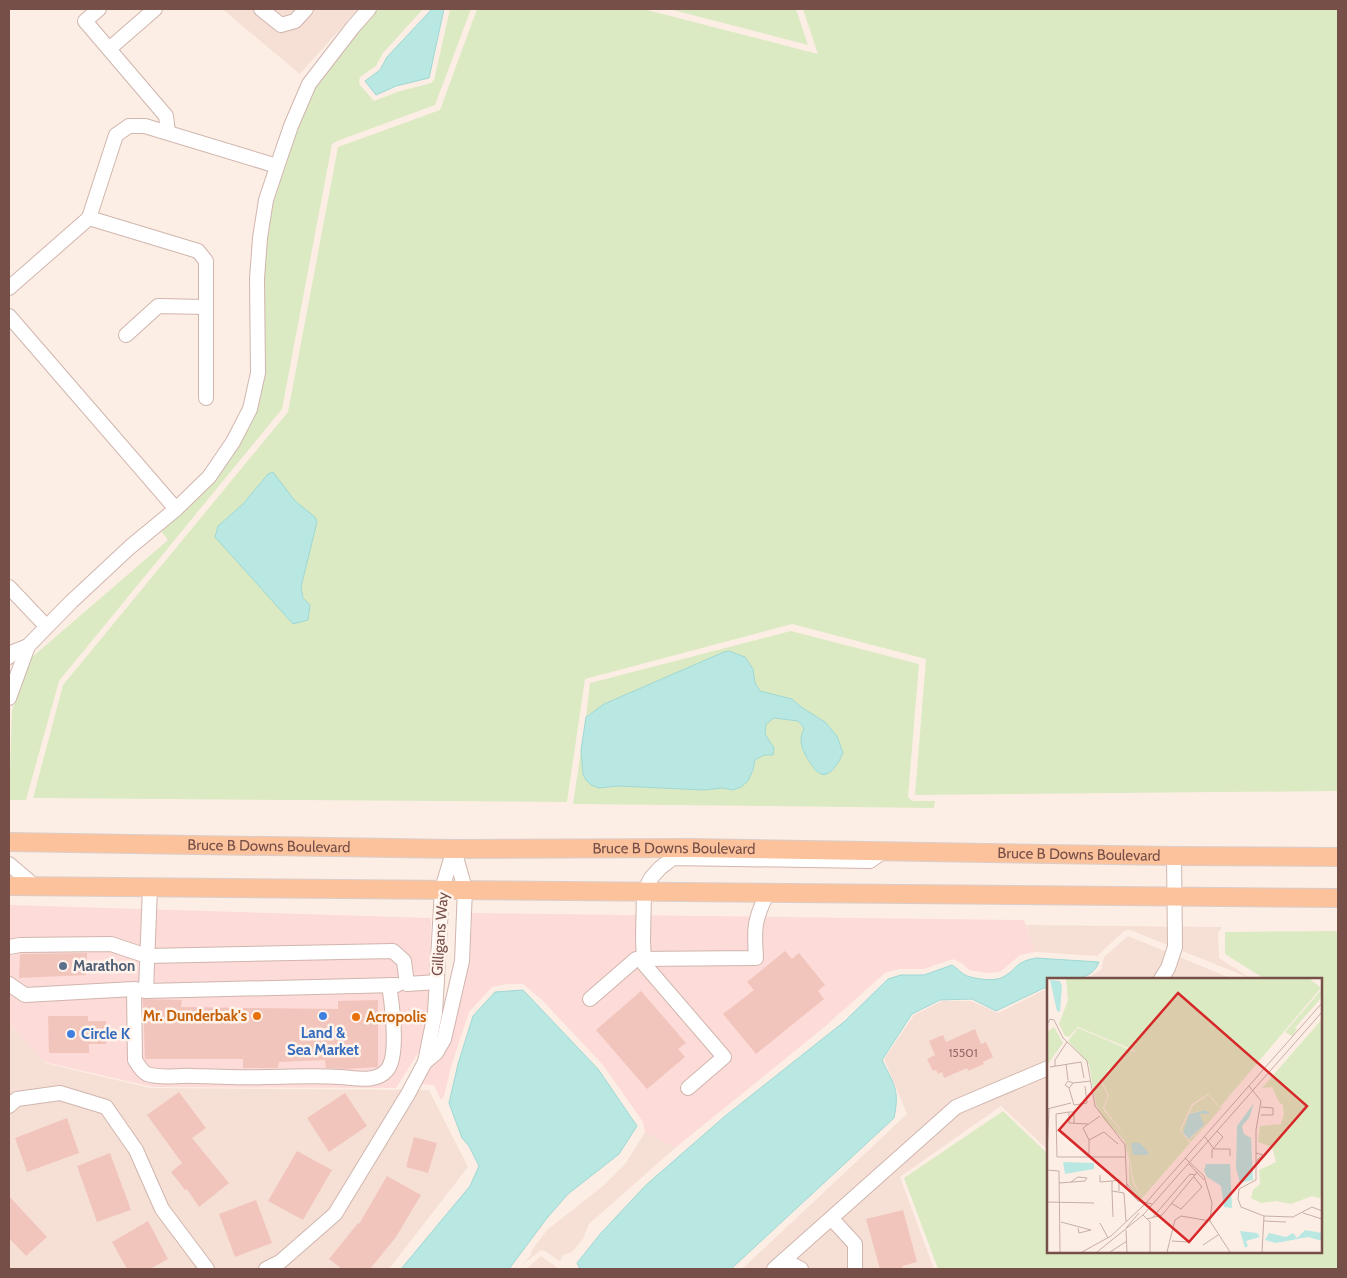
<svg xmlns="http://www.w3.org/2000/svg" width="1347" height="1278" font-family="Cabin,sans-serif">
  <rect width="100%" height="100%" fill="#fdeee5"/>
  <g fill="#f6e0d6">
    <path d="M222,9H358L300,74Z"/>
    <path d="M1026,925L1222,927L1218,933L1219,958L1252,979L1130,930L1124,931L1097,956L1035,952Z"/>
    <path d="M1128,936L1233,979H1085L1101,970L1104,957Z"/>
    <path d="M1044,990H1048V1150L1001,1106L900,1177L934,1269H742L907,1114L884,1059L914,1015L942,1001H971L998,1013Z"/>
    <path d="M9,1023L45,1063L150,1088L429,1090L468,1167L389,1269H9Z"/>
    <path d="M645,1132L675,1148L589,1224L583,1239L572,1252L563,1255L560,1261L545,1251L541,1250L521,1266L531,1255L532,1250L547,1230L603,1186L626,1163Z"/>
    <path d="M541,1256L559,1269H526Z"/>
  </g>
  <g fill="#fddbd8">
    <path d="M9,905L431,918L429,1012L420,1050L396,1088L153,1087L44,1062L9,1023Z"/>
    <path d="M472,913L1024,920L1035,952L1020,955L1000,972L988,973L969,970L963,964L953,959L924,969H899L885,973L822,1029L675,1148L645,1132L643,1122L603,1065L541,999L523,984H507L492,987L469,1012L452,1063L444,1096L441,1100L434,1085L422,1084L429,1070L431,1069L432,1065L442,1056L451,1040L470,962Z"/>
  </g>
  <g fill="#dceac3">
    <path d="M379,9H423L383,53L376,66L360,77L359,81L360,85L374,101L397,92L431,83L434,80L450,9H471L435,105L337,141L332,144L282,409L59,681L26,800H9L12,710L31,658L168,540L161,531L216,481L239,446L257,411L266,372L264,278L267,238L274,201L298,128L316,87L358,31Z"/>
    <path d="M477,9H643L818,54L803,9H1338V791L915,795L926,659L792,624L585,679L567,802L33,798L63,685L288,412L338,147L440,110Z"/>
    <path d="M669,9H796L808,45Z"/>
    <path d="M791,631L919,664L908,797L912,801H935L934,808L573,804L581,750L583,774L607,788L618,786L704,790L723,788L732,790L753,770L755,761L773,748L765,734L766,724L774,718L797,721L804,728C798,747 806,759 819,774L825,722L801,707L792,699L760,691L755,683L753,669L590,713L586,717L590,683Z"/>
    <path d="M1338,931V1269H938L904,1178L1003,1111L1048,1154V1252H1321V979H1265L1225,954V932Z"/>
  </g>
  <g fill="#b9e7e2" stroke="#9fd8d4">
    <path d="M432,9H444L429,78L396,86L376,95L365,81L380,70L387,57Z"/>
    <path d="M273,472L295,501L315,517L317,522L301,587L303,598L310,605L308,620L293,624L215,537L218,526L243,504L268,474Z"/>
    <path d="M729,651L745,657L753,669L755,683L760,691L792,699L801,707L825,722L837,736L843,753C840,760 830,780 819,773C815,771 812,765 809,761C805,755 801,747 801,739C801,736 803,731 804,728L798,721L774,718L766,724L765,734L774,748L773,755H764L755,760L753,770L748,781L741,787L732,790L723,788L704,790L619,786L599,788L591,785L586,780L583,774L581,750L586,717L604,704L724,652Z"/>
    <path d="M1036,958L1099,962C1091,983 1067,979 1048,979V988H1044L996,1011L972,999L940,1000L912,1014L882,1060C894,1085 900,1089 894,1118L731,1269H580L577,1263L601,1233L646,1185L724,1117L845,1021L888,979L901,975H924L952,965C957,968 962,974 967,976C977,979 994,982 1003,977C1018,969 1014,962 1036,958Z"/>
    <path d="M523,990L598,1069L637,1126L619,1154L568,1194L547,1218L509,1269H401L470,1186L479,1166L469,1146L462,1138L449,1103L458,1064L473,1016L495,992Z"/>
  </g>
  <g fill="#f2c5bc">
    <path d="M785,951L792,959L799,953L825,985L818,991L824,999L756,1054L723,1014L754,990L747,982Z"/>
    <path d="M87,953L86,975L19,978L20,954Z"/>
    <path d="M641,991L686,1043L678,1049L685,1057L647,1089L596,1030Z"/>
    <path d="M143,999L182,1000L181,1007L338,1009V1001L378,1000V1067L346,1069L326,1068L325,1060L279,1062L278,1068H243V1059H145Z"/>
    <path d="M48,1016H88V1021H106V1044H89V1053H49Z"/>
    <path d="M975,1029L981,1044L986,1042L993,1057L983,1062L984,1064L968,1071L967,1068L944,1078L942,1072L938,1074L936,1070L933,1071L927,1059L935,1055L929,1041L943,1035L946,1042Z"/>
    <path d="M179,1092L206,1128L192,1138L229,1183L199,1207L187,1189L185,1190L171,1172L182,1163L147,1115Z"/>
    <path d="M345,1093L367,1126L329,1152L307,1118Z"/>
    <path d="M67,1118L79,1153L27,1172L15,1138Z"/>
    <path d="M414,1137L437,1143L428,1173L406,1167Z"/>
    <path d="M297,1151L332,1170L303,1220L268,1201Z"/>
    <path d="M110,1153L131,1210L97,1222L77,1166Z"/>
    <path d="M387,1176L421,1195L396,1237L370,1269H342L329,1259L358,1223L359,1224Z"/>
    <path d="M9,1196L47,1237L26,1256L9,1238Z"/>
    <path d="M256,1200L272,1243L235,1257L219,1214Z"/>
    <path d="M903,1210L917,1262L902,1266L903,1269H880L866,1219Z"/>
    <path d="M148,1221L168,1259L150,1269H127L112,1242Z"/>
  </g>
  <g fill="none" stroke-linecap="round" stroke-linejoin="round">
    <defs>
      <g id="minor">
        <path d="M99,9L85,21L166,116L168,132"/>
        <path d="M261,9L281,25L295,21L306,9"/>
        <path d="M109,49L155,9"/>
        <path d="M9,288L89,218"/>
        <path d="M9,316L176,509"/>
        <path d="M126,335L158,306L206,307"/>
        <path d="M206,398V261L198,251L89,218L116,135L129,126H145L277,166"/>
        <path d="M9,587L46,626"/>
        <path d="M9,657L13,652L28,646"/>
        <path d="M9,698L28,646L71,602L130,547L176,509L209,477L233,442L250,409L258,373L257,279L260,238L266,200L279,161L291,126L309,84L353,27L369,9"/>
        <path d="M9,864L36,887"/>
        <path d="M9,947L20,945L111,944L147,956L393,951L404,961L407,984L437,982"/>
        <path d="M1161,979L1168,968L1175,947L1174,856"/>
        <path d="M9,984L25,995L134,989L146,991L397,985"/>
        <path d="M134,989L135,1060C138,1065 142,1072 147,1074C162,1079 177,1075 193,1076C217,1076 241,1078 265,1077C290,1077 315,1075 340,1077C356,1078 376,1083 387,1070C399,1056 392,1004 389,985"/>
        <path d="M146,991L150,887"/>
        <path d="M590,999L636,959L756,958C754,929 754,920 767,894"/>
        <path d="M425,1062L436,1053L444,1039L462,961L465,889L454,850"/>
        <path d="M688,1088L724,1057L644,964L643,939L644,892L651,878L660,868L673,858L870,861L884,851"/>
        <path d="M9,1106L17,1099L60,1093L106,1107L136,1150L162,1209L207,1269"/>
        <path d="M832,1219L855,1244V1269"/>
        <path d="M784,1260L801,1269"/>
        <path d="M266,1269L280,1262L335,1214L408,1094L425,1062L435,1013L442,889L454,849"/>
        <path d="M774,1269L956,1107L1048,1068"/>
      </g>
      <g id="major">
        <path id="s1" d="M9,842L454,849L692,848L1174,856L1338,857"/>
        <path d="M9,886L1338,898"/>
      </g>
    </defs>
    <use href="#minor" stroke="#d0b5ad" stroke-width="16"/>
    <use href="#major" stroke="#d9cecc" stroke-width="20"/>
    <use href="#minor" stroke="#fff" stroke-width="14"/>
    <use href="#major" stroke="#fcc29c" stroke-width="18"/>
  </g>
  <circle fill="#5c6f8a" stroke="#fff3eb" stroke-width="2" cx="63" cy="966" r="5"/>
  <g fill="#e8710a" stroke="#fff3eb" stroke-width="2">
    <circle cx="257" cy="1016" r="5"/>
    <circle cx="356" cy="1017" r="5"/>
  </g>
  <g fill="#3f7fe0" stroke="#fff3eb" stroke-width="2">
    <circle cx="323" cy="1016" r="5"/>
    <circle cx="71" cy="1034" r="5"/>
  </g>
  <g text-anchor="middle" stroke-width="5" stroke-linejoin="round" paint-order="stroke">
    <g font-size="12" fill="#956c66">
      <text x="963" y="1057">15501</text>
    </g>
    <g font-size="15" fill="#764f49" stroke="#fff3eb">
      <text dy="5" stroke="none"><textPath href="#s1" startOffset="260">Bruce B Downs Boulevard</textPath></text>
      <text dy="5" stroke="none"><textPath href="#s1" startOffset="665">Bruce B Downs Boulevard</textPath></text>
      <text dy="5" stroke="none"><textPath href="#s1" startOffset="1070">Bruce B Downs Boulevard</textPath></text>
      <text transform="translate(440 934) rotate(-86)" y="5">Gilligans Way</text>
    </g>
    <g font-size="15" font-weight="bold" fill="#4e5e75" stroke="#fff3eb" text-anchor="start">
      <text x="73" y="971">Marathon</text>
    </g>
    <g font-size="15" font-weight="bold" fill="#c56008" stroke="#fff3eb" text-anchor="end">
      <text x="247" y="1021">Mr. Dunderbak's</text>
      <text x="366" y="1022" text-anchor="start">Acropolis</text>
    </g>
    <g font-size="15" font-weight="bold" fill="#366cbe" stroke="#fff3eb">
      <text x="323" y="1038">Land &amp;<tspan x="323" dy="17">Sea Market</tspan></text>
      <text x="81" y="1039" text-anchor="start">Circle K</text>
    </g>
  </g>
  <g transform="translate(1047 978)">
    <rect width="275" height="275" fill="#fdeee5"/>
    <path d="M19,1H263L274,10L173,129L161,116L145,126L133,152L143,165L96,219L87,205L79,159L57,130L62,117L55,104L60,94L89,73L31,49L22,59L18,58L12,46L21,22ZM275,11V19L248,50L250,52L245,58L238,54ZM275,41V221L265,218L244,226L229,223L214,225L204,220L206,212L213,206L212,192L229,184L225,169L211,164L213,148L234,146L237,136L236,127L232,124L225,109L215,110ZM7,49L16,65L0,87V54ZM31,50L88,74L61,92L54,104L61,117L56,131L79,159L86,206L96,219L93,222L82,206V182L77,162L57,142L49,127L42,86L21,63ZM161,117L173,130L176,128L144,164L139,159L143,161L157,147L153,136L158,132L143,135L136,155L134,152L146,127Z" fill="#dceac3"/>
    <path d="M3,2L13,3L15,8L13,34L10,33ZM207,125L202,140L195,148L197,156L204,160L206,202L193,205L189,190L190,148ZM158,132L163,136H153L157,147L142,161L136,155L142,136ZM93,165L102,175L101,177H86L84,165ZM16,184L47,185V191L18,196ZM159,186H183L185,230L177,229L174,208L160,199L157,193ZM258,252L275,255V263L261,259L229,265L218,262L222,255L239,259L246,255L250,260ZM193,253L210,255L213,259L199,263L201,268L198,270Z" fill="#b9e7e2"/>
    <path fill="none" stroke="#c7aea7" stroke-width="1" d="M1,45L3,41L7,42L16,60L40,83L48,128L78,167L80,211L91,223L105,226M19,86L21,102M8,88V82L20,64M3,89L34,84L37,100M26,105L22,110L18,107L21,103L26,105L44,103M202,108L214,123L209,152V202L192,211L191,221L194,229L217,238M22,110L27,127L40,125L38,108M0,131L24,125M22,134L9,136L10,179H79M214,137H226V130L214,129M53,138L36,150L42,162L57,154L71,166M27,145V134H22V145L41,146M158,159L167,171H183V178M42,162V179M209,175L216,177L209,183M0,178L2,131M138,180L157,198L165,225L163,243M165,180V172L176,159L170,153M142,186L157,202M0,192L12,193L13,274M53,197V204L65,203V213L77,215L79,243M65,203L72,202V213M12,205L38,203L40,200L31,199L24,204M80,206L93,223M65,213L66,239M0,224L47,225M124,225L134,231L155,209L147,199M256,235L275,241M96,237L103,244V274M106,239L143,196L148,197L150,194M100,241L115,237L148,197M163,243L183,274M217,243L239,244M14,244L44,252L32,255L31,250M53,245L61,260M79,250L92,235M79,252L80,274M125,263L141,264M156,267L171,257M35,274L64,258L97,227L275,25M50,274L96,237L275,34M63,274L80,263M120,274L128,242L134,238L163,243M215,274L217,238L246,239L265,229L275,233"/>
    <path fill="#d62828" fill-opacity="0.15" stroke="#d62828" stroke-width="2.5" d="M131,15L260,128L142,264L12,152Z"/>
    <rect width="275" height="275" fill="none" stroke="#764f49" stroke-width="2.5"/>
  </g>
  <rect width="1347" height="1278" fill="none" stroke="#764f49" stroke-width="20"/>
</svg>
